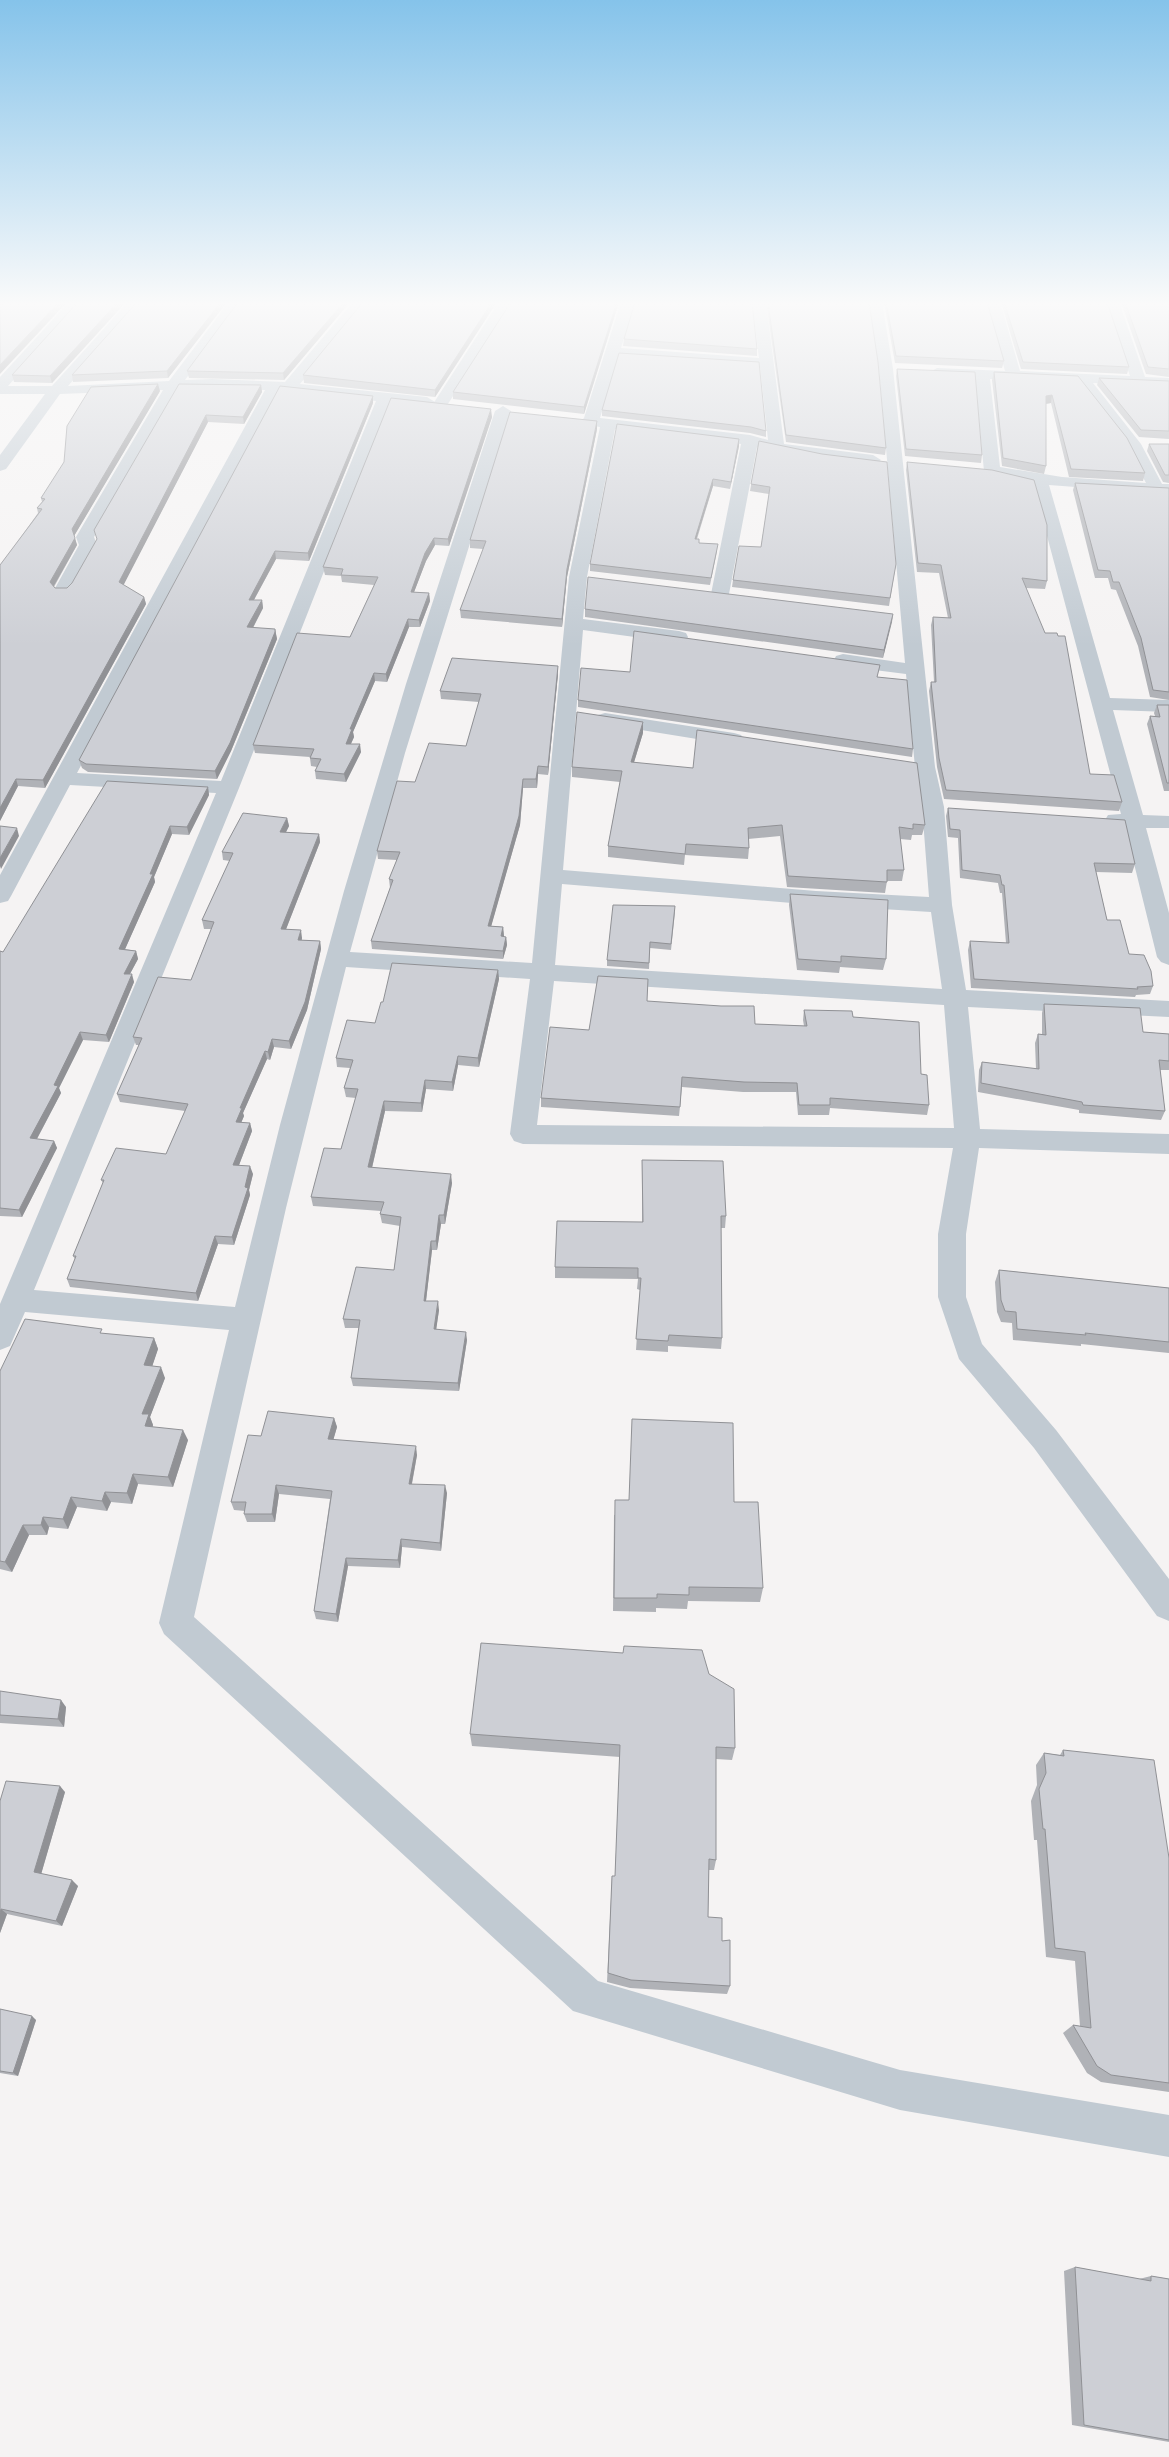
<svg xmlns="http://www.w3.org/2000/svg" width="1169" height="2457" font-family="Rubik,sans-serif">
  <rect width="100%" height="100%" fill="#f5f3f3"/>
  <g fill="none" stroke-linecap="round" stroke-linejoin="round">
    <g fill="#c1cad2" fill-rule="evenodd">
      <path d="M69,302H84L8,386H52L128,302H143L68,386L169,381L229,302H243L185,380L212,379L285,382L353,302H367L300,384L427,397L435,402L427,407L390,403L239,788L34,1290L235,1307L280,1125L344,891L406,684L495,411L503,406L511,411L405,753L350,952L532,963L569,577L600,427L584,424L581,421L584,418L621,302H635L621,348L759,358L752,302H766L784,444L873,455L881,460L873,465L777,453L757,447L729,594L726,598H714L711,594L741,444L615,429L587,577L583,619L679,631L686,633L688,637L686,641L679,643L583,630L563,870L816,891L929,897L922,807L915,767L906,674L843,666L836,664L834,660L836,656L843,654L905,663L879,369L868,302H882L893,369L935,767L944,807L952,905L966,990L1169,1001V1017L968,1007L980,1129L1169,1134V1154L979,1148L966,1234V1297L982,1344L1056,1430L1169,1579V1621L1157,1616L1034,1448L959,1359L938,1297V1234L953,1148L523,1144L514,1141L510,1134L530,979L346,967L286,1208L194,1617L598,1981L900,2070L1169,2115V2157L900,2110L573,2011L164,1634L159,1623L229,1330L25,1312L10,1346L0,1350V1304L216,793L70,785L11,896L8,901L0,903V875L265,390L212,387L178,389L94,537L97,545L72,590L69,594H57L54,590L79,545L76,537L163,390L60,394L6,469L0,471V455L45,394H0V377ZM618,357L760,367L768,440L750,435L600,418ZM280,391L376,401L221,781L77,773ZM562,884L816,905L931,912L942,989L555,965ZM554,981L944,1005L954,1128L537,1125Z"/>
      <path d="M499,302H513L446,407H436L433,404Z"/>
      <path d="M986,302H1000L1020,371L1130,376L1105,302H1119L1145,377L1169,378V386L1093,383L1141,444L1162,484H1169V494L1049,485L1110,698L1169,700V712L1113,710L1143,815L1169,816V828H1146L1169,913V965L1161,962L1157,957L1125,827L1108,825L1105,820L1108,815L1121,814L1034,487L1031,483L992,476L984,471L975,378L937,376L930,372L937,368L1005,371ZM990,379L1077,382L1126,445L1146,483L1062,477L1000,467Z"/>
      <path d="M605,713L734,733L741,735L744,739L741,743L734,745L598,723L595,719L598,715Z"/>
    </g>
  </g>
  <g fill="#b0b2b7">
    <path d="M78,302H126L52,383L14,382L12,375Z"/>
    <path d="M137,302H227L168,378L73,382L72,375Z"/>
    <path d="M350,302L284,380L189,378L187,371Z"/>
    <path d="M363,302H497L435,397L304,383L303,375Z"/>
    <path d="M511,302H619L584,414L453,399V392Z"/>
    <path d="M766,302H869L886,448L885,455L786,442Z"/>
    <path d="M884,302H987L1004,361L1002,368L895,363Z"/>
    <path d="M1001,302H1107L1129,367L1127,374L1021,369Z"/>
    <path d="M1121,302H1169V377L1146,374Z"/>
    <path d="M624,339L757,349V356L623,346Z"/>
    <path d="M619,353L766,431V437L750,433L602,416V410Z"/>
    <path d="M897,369L982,455L981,463L905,456L896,376Z"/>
    <path d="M994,372L1078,376L1145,473L1143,481L1069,477L1051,403L1046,404V466L1044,474L1002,466L992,380Z"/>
    <path d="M1099,378L1169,381V439L1139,437L1097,385Z"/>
    <path d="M179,384L261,385L262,392L244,424L208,422L123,585L144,597L146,604L45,788L18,786L0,821L1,565L38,513L37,508L42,502L41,498L160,391L74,536L77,545L54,587L55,588H67L72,583L97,539Z"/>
    <path d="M373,403L309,561L276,559L254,600H262L263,608L253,628L275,629L277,639L231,751L217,779L88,772L82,768L79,760Z"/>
    <path d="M492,417L449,546L435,545L426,561L414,592L429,593L430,601L420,627H409L387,682L375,681L353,732L354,737L351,744L361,752L346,782L316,779L315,771L317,767L311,766L310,758V757L255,753L253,745L350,637L374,585L342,582L341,576L325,575L323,567Z"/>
    <path d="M597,429L567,577L562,627L461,618L460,610L483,549L470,548V540Z"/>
    <path d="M739,439V446L730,489L713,486L697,539L699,543L717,551L710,585L590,571V564Z"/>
    <path d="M759,441L896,564L889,606L732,587L733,580L761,547L769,494L750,491Z"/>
    <path d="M1149,444H1169V483L1163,482L1147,451Z"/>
    <path d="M907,462L1047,581L1045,589L1026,588L1090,774L1122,802L1119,811L944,799L937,767L929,691L931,682H934L931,625L933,617L948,618L939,573L917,572L906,470Z"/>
    <path d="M1075,483L1169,488V700L1150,697L1138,646L1116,590L1111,589L1108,578H1095L1073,490Z"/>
    <path d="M585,609L893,614L883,658L585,617Z"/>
    <path d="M630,672L878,677L913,749L912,757L578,707V700Z"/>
    <path d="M558,674L548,775L538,774L537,788H523L520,825L491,926L503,927L504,937H506L507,945L503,959L372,949L371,941L390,888L389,879L397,860L378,859L377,851L415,782L466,746L479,702L441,699L440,691Z"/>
    <path d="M1157,705H1169V791H1164L1147,724L1150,716H1155L1154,713Z"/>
    <path d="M643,733L634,762L925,825L922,835H912L911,840L900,839L904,870L902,881H887L885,893L787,887L780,836L748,839L749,848L748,859L685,855L684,865L608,857V846L620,782L572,777V767Z"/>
    <path d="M208,787L209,795L189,835L172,834L154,877L155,882L125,949L136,951L138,959L130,974L134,982L109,1042L83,1040L59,1088L61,1093L37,1139L54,1141L57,1148L22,1217L0,1216V951L3,952Z"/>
    <path d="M948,808L1135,864L1132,873L1096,872L1107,920L1129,954L1153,986L1150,994L1136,995L1135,997L971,988L968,950L970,941L1006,943L1002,893H1000L998,883L960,878L958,838L948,837L946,816Z"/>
    <path d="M287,818L289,826L286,832L319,834L320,842L286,929L302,938V940L320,941L321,949L307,1010L291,1049L274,1047L270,1060L267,1059L243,1113L244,1116L241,1123H250L252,1131L239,1165L253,1174L249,1190L250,1195L234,1245L218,1244L198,1301L70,1287L67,1279L75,1259L73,1256L103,1183L101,1180L166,1154L185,1111L120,1102L117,1094L139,1045H136L133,1037L191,980L211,929H204L202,920L230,861L223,860L222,852Z"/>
    <path d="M790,894L886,959L883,970L840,967L839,973L797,970L789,905Z"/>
    <path d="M675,912L671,950L650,948L649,969L607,966V960Z"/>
    <path d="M498,970L499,979L479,1067L458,1065L453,1091L426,1089L422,1112L385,1111L372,1168L452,1183L445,1224H441L437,1250H432L426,1301L439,1310L436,1329L467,1340L459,1391L353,1386L351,1378L359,1328H345L343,1319L394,1270L400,1226L382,1223L380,1214L381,1211L313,1206L311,1197L341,1149L356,1098L346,1097L344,1088L350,1068L337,1067L336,1058L375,1023L383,1002Z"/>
    <path d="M647,1001L755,1024L804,1026L803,1020L804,1010L853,1017L921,1074L929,1105L927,1115L830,1108L829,1115H798L796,1092H743L682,1087L679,1116L541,1107V1098L589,1030Z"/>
    <path d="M1044,1004L1143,1032L1169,1034V1070H1160L1165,1111L1161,1120L1079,1113V1110L978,1092L979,1070L982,1062L1036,1069L1035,1043L1038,1034H1042V1013Z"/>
    <path d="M642,1160L726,1216L725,1228H721L722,1338L721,1349L668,1346V1352L636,1350L640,1290L637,1289L638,1279L555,1278V1267L642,1222Z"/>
    <path d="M999,1270L1169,1288V1353L1081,1344V1346L1013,1340L1012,1323L1001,1322L997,1312L995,1282Z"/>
    <path d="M104,1334L154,1338L158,1349L152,1366L165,1378L150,1417L153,1425V1427L188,1440L173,1487L138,1484L132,1504L111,1502L107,1511L77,1507L68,1529L49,1527L47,1535H29L12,1572L0,1569V1371Z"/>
    <path d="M334,1418L337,1427L333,1440L417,1455L412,1484L447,1493L441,1551L402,1547L400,1568L348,1566L338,1622L316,1619L314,1611L330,1499L279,1494L275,1522H247L244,1514L245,1511L234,1510L231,1502L261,1436Z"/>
    <path d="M734,1502L763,1588L760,1602L688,1601L687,1609L656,1608V1612L613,1611L614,1515Z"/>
    <path d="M709,1674L735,1748L732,1760L716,1759V1860L714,1870H709L708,1917L722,1941L730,1986L727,1994L630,1988L607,1982L612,1876H615L620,1757L472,1746L470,1734Z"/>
    <path d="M0,1691L66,1707L64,1727L0,1723Z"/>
    <path d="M1063,1750L1169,1858V2092L1101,2082L1087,2073L1063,2033L1073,2025L1080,2026L1075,1961L1046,1957L1037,1840H1034L1031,1801L1037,1785L1036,1765L1044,1753L1060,1755Z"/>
    <path d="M65,1792L41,1874L78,1886L62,1926L7,1914L0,1933V1801Z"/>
    <path d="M0,2009L36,2020L18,2076L0,2073Z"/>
    <path d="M1075,2267L1139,2279L1151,2276L1169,2279V2442L1072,2425L1064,2271Z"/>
  </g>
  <g fill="#909195">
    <path d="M59,302H67L0,374V365Z"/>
    <path d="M118,302H126L52,383L50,376Z"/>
    <path d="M221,302H227L168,378L167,371Z"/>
    <path d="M344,302H350L284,380L283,373Z"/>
    <path d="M492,302H497L435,397V390Z"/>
    <path d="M617,302H619L584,414V407Z"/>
    <path d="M158,384L160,391L74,536L72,529Z"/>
    <path d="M261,385L262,392L244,424L243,417Z"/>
    <path d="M1052,395L1051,403L1044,404L1046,396Z"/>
    <path d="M373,396V403L309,561L308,553Z"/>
    <path d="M491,409L492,417L449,546L448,539Z"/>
    <path d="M206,415L208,422L121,590L119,582Z"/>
    <path d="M597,421V429L567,577L562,627V619L567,569Z"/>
    <path d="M739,439V446L730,489L731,482Z"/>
    <path d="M713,479V486L694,546L695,539Z"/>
    <path d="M75,538L77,545L52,589L50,582Z"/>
    <path d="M434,538L435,545L426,561L411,600V592L425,553Z"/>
    <path d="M275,551L276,559L250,607L249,600Z"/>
    <path d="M429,593L430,601L420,627L419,620Z"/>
    <path d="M144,597L146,604L45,788L43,780Z"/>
    <path d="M262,600L263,608L249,635L247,627Z"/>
    <path d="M893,614L892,622L883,658L884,650Z"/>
    <path d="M408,619L409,627L387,682L386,674Z"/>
    <path d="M275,629L277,639L231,751L217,779L215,771Z"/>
    <path d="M558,666V674L548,775V767Z"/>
    <path d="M374,673L375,681L353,732L354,737L347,752L346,744L350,729Z"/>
    <path d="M643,722V733L631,772V762Z"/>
    <path d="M360,744L361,752L346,782L344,774Z"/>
    <path d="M538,766V774L537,788L536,779Z"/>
    <path d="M16,779L18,786L0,821V808Z"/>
    <path d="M523,779V788L520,825L489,934L488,926Z"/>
    <path d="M208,787L209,795L189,835L187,827Z"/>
    <path d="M287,818L289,826L282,840L280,832Z"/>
    <path d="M170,826L172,834L154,877L155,882L122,956L119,949L150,874Z"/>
    <path d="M17,828L19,836L1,869L0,866V858Z"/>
    <path d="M319,834L320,842L283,937L281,929Z"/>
    <path d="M503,927L504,936L501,945V936Z"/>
    <path d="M301,930L302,938L299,948L298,940Z"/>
    <path d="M506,937L507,945L503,959V951Z"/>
    <path d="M320,941L321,949L307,1010L291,1049L289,1041Z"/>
    <path d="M136,951L138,959L126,981L124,974Z"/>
    <path d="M498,970L499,979L479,1067L478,1058Z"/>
    <path d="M132,974L134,982L109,1042L106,1035Z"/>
    <path d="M80,1032L83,1040L59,1088L61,1093L33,1146L30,1138L54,1085Z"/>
    <path d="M272,1039L274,1047L270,1060L268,1052Z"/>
    <path d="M265,1051L267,1059L243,1113L244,1116L238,1130L236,1122L240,1108Z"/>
    <path d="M458,1056V1065L453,1091L452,1082Z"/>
    <path d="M425,1080L426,1089L422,1112L421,1103Z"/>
    <path d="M384,1101L385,1111L370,1176L368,1167Z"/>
    <path d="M250,1123L252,1131L236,1173L233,1165Z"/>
    <path d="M54,1141L57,1148L22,1217L19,1210Z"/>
    <path d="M250,1166L253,1174L249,1190L250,1195L234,1245L232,1237Z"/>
    <path d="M451,1174L452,1183L445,1224L444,1215Z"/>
    <path d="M439,1215L441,1224L437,1250L436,1241Z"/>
    <path d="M215,1236L218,1244L198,1301L196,1293Z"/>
    <path d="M431,1241L432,1250L425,1309L424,1301Z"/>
    <path d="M438,1301L439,1310L435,1338L434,1329Z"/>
    <path d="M466,1332L467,1340L459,1391L458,1383Z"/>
    <path d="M154,1338L158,1349L149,1376L144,1365Z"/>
    <path d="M161,1367L165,1378L150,1417L153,1425L149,1436L145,1426L142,1414Z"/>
    <path d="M334,1418L337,1427L331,1448L328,1439Z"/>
    <path d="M183,1430L188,1440L173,1487L168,1477Z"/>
    <path d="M416,1446L417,1455L410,1493L409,1484Z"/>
    <path d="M133,1474L138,1484L132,1504L127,1493Z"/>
    <path d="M276,1485L279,1494L275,1522L272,1514Z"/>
    <path d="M445,1485L447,1493L441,1551L440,1543Z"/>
    <path d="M105,1492L111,1502L107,1511L102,1501Z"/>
    <path d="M71,1497L77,1507L68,1529L63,1519Z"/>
    <path d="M43,1517L49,1527L47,1535L41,1525Z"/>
    <path d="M23,1525L29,1535L12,1572L5,1562Z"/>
    <path d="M401,1539L402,1547L400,1568L398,1560Z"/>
    <path d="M346,1558L348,1566L338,1622L336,1614Z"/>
    <path d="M61,1700L66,1707L64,1727L58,1719Z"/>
    <path d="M60,1786L65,1792L40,1878L34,1872Z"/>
    <path d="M72,1880L78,1886L62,1926L56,1921Z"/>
    <path d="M1,1909L7,1914L0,1933V1913Z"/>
    <path d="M32,2016L36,2020L18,2076L13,2073Z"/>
  </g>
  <g fill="#cdcfd5" stroke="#909195">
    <path d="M0,302H59L0,365Z"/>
    <path d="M78,302H118L50,376L12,375Z"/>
    <path d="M137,302H221L167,371L72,375Z"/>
    <path d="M238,302H344L283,373L187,371Z"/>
    <path d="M363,302H492L435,390L303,375Z"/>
    <path d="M511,302H617L584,407L453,392Z"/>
    <path d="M635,302H752L757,349L624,339Z"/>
    <path d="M768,302H869L878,362L886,448L786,435Z"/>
    <path d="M886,302H987L1004,361L896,356Z"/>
    <path d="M1004,302H1107L1129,367L1023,362Z"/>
    <path d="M1125,302H1169V369L1148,367Z"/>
    <path d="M619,353L759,362L766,431L751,427L602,410Z"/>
    <path d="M897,369L975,372L982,455L906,449Z"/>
    <path d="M994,372L1078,376L1127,438L1145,473L1071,469L1052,395L1046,396V466L1003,458Z"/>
    <path d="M1099,378L1169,381V431L1141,430Z"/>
    <path d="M158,384L72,529L75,538L50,582L55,588H67L72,583L97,539L94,530L179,384L261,385L243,417L206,415L119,582L144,597L43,780L16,779L0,808V565L42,509L37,508L45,499L41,498L64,462L67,426L91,387Z"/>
    <path d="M280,386L373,396L308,553L275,551L249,600H262L247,627L275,629V632L230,743L215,771L86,764L79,760Z"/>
    <path d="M391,398L491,409L448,539L434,538L425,553L411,592L429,593L419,620L408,619L386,674L374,673L350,729H352L346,744H360L344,774L315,771L321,759L310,758L314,749L253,745L297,633L350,637L378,577L341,575L343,569L323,567Z"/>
    <path d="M510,412L597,421L567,569L562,619L460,610L486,541L470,540Z"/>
    <path d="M617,424L739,439L731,482L713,479L695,539H699V543L718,544L711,578L590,564Z"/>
    <path d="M759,441L822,454L887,462L896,564L890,598L733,580L739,546L761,547L770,487L751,484Z"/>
    <path d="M1149,444H1169V475H1165Z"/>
    <path d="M907,462L992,470L1034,480L1047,525V581L1022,578L1045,633H1057L1058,636H1065L1090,774L1114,775L1122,802L946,790L939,758L931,682H936L933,617L951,618L941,565L918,563Z"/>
    <path d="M1075,483L1169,488V692L1153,690L1141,638L1119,582H1113L1110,571L1098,570Z"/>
    <path d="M588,577L893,614L884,650L585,609Z"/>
    <path d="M634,631L880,665L877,677L907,680L913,749L578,700L581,668L630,672Z"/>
    <path d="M452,658L558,666L548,767L538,766L536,779H523L519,816L488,926L503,927L501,936L506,937L503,951L371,941L393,880L389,879L400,852L377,851L397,781L415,782L429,743L466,746L481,694L440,691Z"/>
    <path d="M1157,705H1169V783H1167L1150,716L1160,717Z"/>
    <path d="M577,712L643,722L631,762L693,768L697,730L917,763L925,825L913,824V829L899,827L904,870H887V882L788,876L782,825L748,828L749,848L686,844L685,854L608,846L622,771L572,767Z"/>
    <path d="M107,781L208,787L187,827L170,826L150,874H153L119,949L136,951L124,974H132L106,1035L80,1032L54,1085L58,1086L30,1138L54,1141L19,1210L0,1208V951L3,952Z"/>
    <path d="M948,808L1125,820L1135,864L1094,863L1107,920H1120L1129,954L1144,955L1151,971L1153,986L1137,987L1138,989L974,979L970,941L1009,943L1004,885H1002L1000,875L962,870L960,830L950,829Z"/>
    <path d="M243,813L287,818L280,832L319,834L281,929L301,930L298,940L320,941L305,1002L289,1041L272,1039L268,1052L265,1051L240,1108H242L236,1122L250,1123L233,1165L250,1166L245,1187L248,1188L232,1237L215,1236L196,1293L67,1279L76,1256H73L104,1180H101L116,1148L166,1154L188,1104L117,1094L142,1038L133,1037L158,977L191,980L214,922L202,920L233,853L222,852Z"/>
    <path d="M0,826L17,828L0,858Z"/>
    <path d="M790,894L888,900L886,959L841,956V962L798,959Z"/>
    <path d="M613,905L675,906L671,944L650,942L649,963L607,960Z"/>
    <path d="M392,963L498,970L478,1058L458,1056L452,1082L425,1080L421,1103L384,1101L368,1167L451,1174L444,1215H439L436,1241H431L424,1301H438L434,1329L466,1332L458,1383L351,1378L360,1320L343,1319L356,1267L394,1270L401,1217L380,1214L384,1202L311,1197L324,1148L341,1149L358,1089L344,1088L353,1060L336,1058L347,1020L375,1023L381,1002H383Z"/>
    <path d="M598,976L648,979L647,1001L721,1006H754L755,1024L807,1026L804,1010L852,1011L853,1017L919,1022L921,1074L927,1075L929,1105L830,1098V1105H799L797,1083L744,1082L682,1077L680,1107L541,1098L550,1027L589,1030Z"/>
    <path d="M1044,1004L1140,1008L1143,1032L1169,1034V1061L1159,1060L1165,1111L1083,1105L1082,1102L981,1083L982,1062L1039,1069L1038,1034L1046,1035Z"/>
    <path d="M642,1160L723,1161L726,1216H721L722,1338L669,1335L668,1341L636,1339L641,1278H638V1268L555,1267L557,1221L643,1222Z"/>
    <path d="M999,1270L1169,1288V1342L1085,1333L1086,1335L1017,1329L1016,1312L1005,1311L1001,1300Z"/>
    <path d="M25,1319L102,1329L100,1333L154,1338L144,1365L161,1367L142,1414H149L145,1426L183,1430L168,1477L133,1474L127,1493L105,1492L102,1501L71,1497L63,1519L43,1517L41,1525H23L5,1562L0,1561V1371Z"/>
    <path d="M268,1411L334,1418L328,1439L416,1446L409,1484L445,1485L440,1543L401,1539L398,1560L346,1558L336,1614L314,1611L332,1491L276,1485L272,1514H244L246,1502H231L248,1435L261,1436Z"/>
    <path d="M632,1419L733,1423L734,1502H758L763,1588L689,1587V1595L657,1594V1598H614L615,1500H629Z"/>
    <path d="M481,1643L623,1653L624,1646L702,1650L709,1674L734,1689L735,1748L716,1747V1860L709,1859L708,1917L722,1918V1941L730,1940V1986L631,1980L608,1973L612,1876H615L620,1745L470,1734Z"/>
    <path d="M0,1691L61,1700L58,1719L0,1715Z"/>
    <path d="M1063,1750L1154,1760L1169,1858V2083L1111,2075L1097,2066L1073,2025L1091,2028L1085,1952L1055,1948L1045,1829H1043L1039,1789L1046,1773L1044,1753L1064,1756Z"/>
    <path d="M6,1781L60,1786L34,1872L72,1880L56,1921L1,1909L0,1913V1801Z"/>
    <path d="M0,2009L32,2016L13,2073L0,2071Z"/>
    <path d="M1075,2267L1151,2281V2276L1169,2279V2440L1084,2425Z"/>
  </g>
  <linearGradient id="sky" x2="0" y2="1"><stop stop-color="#85c3ea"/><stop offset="0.47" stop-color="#fafafa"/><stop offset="1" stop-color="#fafafa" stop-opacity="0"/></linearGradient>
  <rect width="1169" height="646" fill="url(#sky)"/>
</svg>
